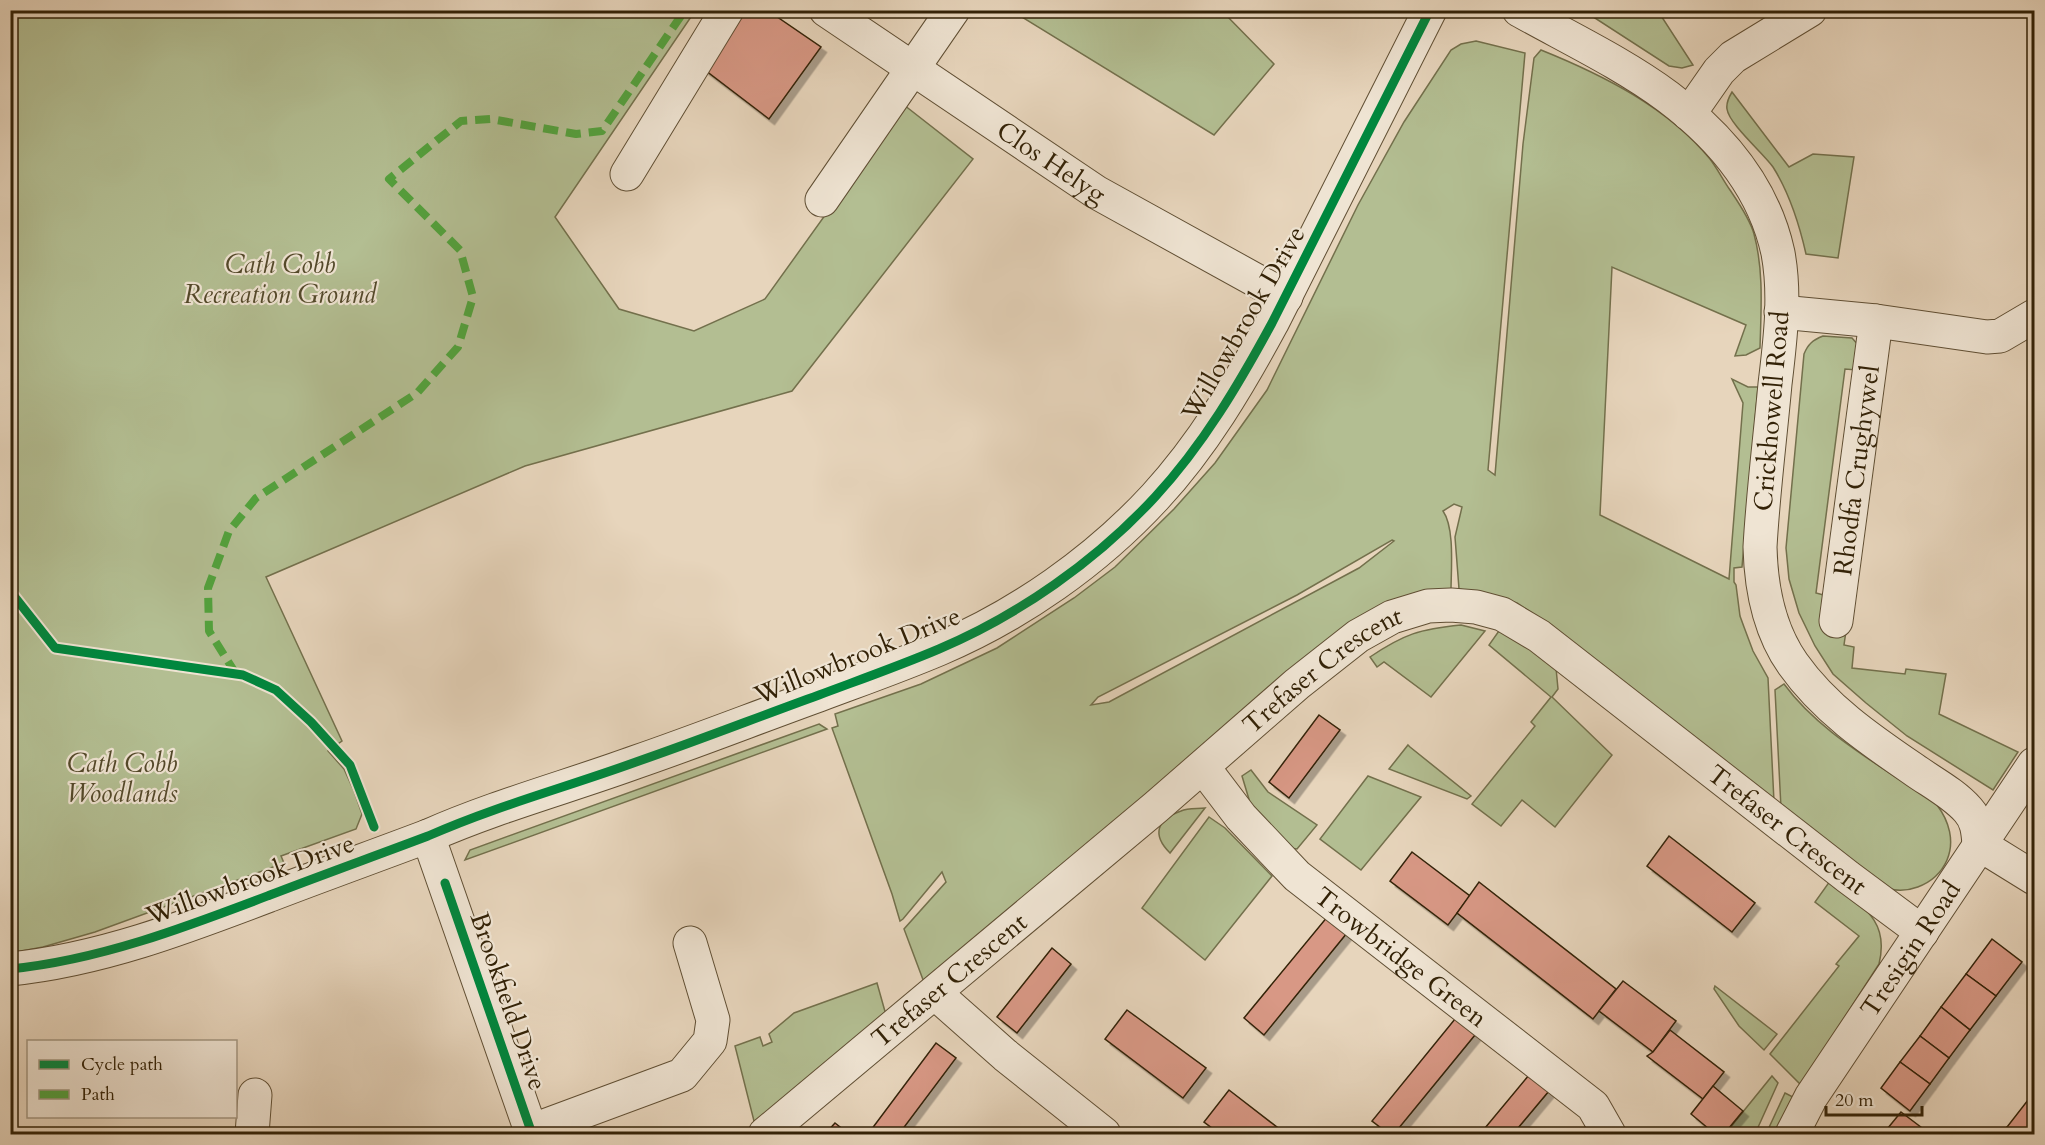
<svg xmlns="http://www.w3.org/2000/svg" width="2045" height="1145" font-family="Cardo,serif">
  <defs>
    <filter id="shadow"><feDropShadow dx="5.5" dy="5.5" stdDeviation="0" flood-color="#0004"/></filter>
  </defs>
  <rect width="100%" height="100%" fill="#e7d5bc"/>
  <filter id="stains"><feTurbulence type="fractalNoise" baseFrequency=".00333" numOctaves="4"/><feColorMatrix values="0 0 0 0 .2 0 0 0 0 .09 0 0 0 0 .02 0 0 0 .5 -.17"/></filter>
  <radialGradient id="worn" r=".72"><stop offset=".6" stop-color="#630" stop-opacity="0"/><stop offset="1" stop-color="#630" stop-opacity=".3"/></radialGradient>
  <g fill="#b3be92" stroke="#73704c" stroke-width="1.5" fill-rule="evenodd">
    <path d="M11,11H695L555,217L619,309L694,331L765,299L904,105L973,159L792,391L525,466L266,577L342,741L328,751L344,769L354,791L362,814L356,829L281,856L284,863L95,932L43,947L11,953Z"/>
    <path d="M1012,11H1222L1274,64L1214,135Z"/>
    <path d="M1584,11H1658L1693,65L1682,68L1669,66Z"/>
    <path d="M1476,41L1525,53L1488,470L1495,475L1523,144L1534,58L1541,50C1603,75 1667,107 1710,159C1717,168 1723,180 1730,190C1738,202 1750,219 1754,234C1764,271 1761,310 1760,348L1746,355L1735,356L1746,325L1612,267L1600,515L1729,579L1743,403L1732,379L1748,387H1758L1742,567L1734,568V582L1736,585L1740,616L1744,627L1753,651L1768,678L1774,802L1541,619L1517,603L1494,596L1459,589L1455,537L1462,507L1454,504L1443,511C1455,528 1451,570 1451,591L1418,600L925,985L904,929L946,882L942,872L903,919L900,921L892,894L832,728L838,726L835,714L921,684L997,648L1074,598L1115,567L1174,509L1215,463L1267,390L1358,205L1404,122L1451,50L1461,44ZM1392,540L1394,541L1359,568L1109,702L1091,705L1098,697L1297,595Z"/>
    <path d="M1732,92L1789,167L1813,154L1854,157L1838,258L1806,254C1799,223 1790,194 1773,167C1763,153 1729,124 1727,109C1726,103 1729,97 1732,92Z"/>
    <path d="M1823,336L1852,338L1860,347L1857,370L1845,369L1816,593L1827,596L1846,631L1844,645L1854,647L1852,668L1905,674L1906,669L1946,674L1939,714L2018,752L1993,790L1907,736L1866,703L1833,674L1815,646L1799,613L1789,579L1786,548L1804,354C1808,344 1813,340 1823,336Z"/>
    <path d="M1461,625L1485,631L1431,697L1384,662L1377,667L1370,657C1404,634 1420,629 1461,625Z"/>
    <path d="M1501,628L1556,668L1558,689L1552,697L1612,755L1555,827L1522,800L1501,826L1472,804L1535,726L1531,722L1551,697L1489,645Z"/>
    <path d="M1784,684C1812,722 1852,748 1891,774C1904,783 1927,794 1937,805C1949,821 1955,841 1947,860C1936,885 1903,899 1878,884C1868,878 1859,869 1849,862C1827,844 1804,826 1781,808L1775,690Z"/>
    <path d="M819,724L827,729L465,860L470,850Z"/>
    <path d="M1408,745L1410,747L1471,796L1467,799L1389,769Z"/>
    <path d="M1251,770L1268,792L1317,825L1297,849L1289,848L1251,806L1242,776Z"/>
    <path d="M1368,776L1421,797L1361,870L1320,839Z"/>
    <path d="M1205,808L1170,853C1152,835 1156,820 1181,811C1188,808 1197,809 1205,808Z"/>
    <path d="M1209,817L1225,828L1272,876L1205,960L1142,908Z"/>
    <path d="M1830,881C1861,906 1890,919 1879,964L1801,1085L1770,1054L1839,966L1836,964L1859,936L1815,902Z"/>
    <path d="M877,983L886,1015L755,1125L735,1046L760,1037L763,1046L772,1042L769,1034L794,1013Z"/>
    <path d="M1715,986L1777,1034L1764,1050L1739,1026L1714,989Z"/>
    <path d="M1772,1076L1778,1083L1755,1134H1725Z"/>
    <path d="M1785,1093L1793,1097L1776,1134H1766Z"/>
  </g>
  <g fill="#d89885" stroke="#332207" stroke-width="1.5" filter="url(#shadow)">
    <path d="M735,10H767L821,47L769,119L701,67Z"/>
    <path d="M1319,715L1340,730L1289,798L1269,782Z"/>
    <path d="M1669,836L1755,903L1732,932L1647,866Z"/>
    <path d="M1412,852L1470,896L1448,925L1390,881Z"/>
    <path d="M1479,882L1616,989L1593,1019L1457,913Z"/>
    <path d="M1328,916L1347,933L1264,1035L1244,1018Z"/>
    <path d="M1992,939L2022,962L1996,996L1966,974Z"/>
    <path d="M1052,948L1071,964L1017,1033L997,1017Z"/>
    <path d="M1966,974L1996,996L1970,1030L1941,1007Z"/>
    <path d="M1623,981L1676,1021L1653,1052L1599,1011Z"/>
    <path d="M1941,1007L1970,1030L1949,1058L1920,1036Z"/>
    <path d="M1127,1010L1206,1068L1183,1098L1105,1039Z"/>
    <path d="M1455,1019L1475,1035L1394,1134H1389L1372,1121Z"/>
    <path d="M1670,1030L1724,1072L1703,1099L1647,1056L1653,1052Z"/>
    <path d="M1920,1036L1949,1058L1930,1084L1900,1062Z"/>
    <path d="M936,1043L956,1058L899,1134H868Z"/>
    <path d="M1900,1062L1930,1084L1910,1111L1881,1088Z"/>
    <path d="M1529,1075L1549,1091L1513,1134H1480Z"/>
    <path d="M1713,1086L1743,1111L1724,1134H1715L1691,1114Z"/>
    <path d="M1229,1090L1286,1134H1220L1204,1122Z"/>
    <path d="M2028,1100L2034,1105V1134H2017L2007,1127Z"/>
    <path d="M1901,1112L1930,1134H1883Z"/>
    <path d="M835,1123L849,1134H825Z"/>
    <path d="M2007,1127L2017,1134H2002Z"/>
  </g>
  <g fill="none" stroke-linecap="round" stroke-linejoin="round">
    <defs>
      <g id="minor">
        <path id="s1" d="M826,10L1096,192L1286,297"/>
        <path d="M1519,10C1569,38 1622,63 1668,97C1720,136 1764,188 1778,253C1786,296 1780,342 1775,384C1770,439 1763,493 1760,547C1761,588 1769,630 1793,664C1824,708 1869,739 1913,769C1931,782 1953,793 1968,810C1977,820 1978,831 1979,844"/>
        <path d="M1689,114L1719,71L1733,57L1810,10"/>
        <path d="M627,174L727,10"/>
        <path d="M822,200L953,10"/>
        <path d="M1781,312L1876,321L1987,337L2000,336L2034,316"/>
        <path id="s2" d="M1836,621L1876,321"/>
        <path id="s3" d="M1203,767L1241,817L1297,876L1593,1106L1609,1134"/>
        <path d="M428,836L532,1134"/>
        <path d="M1979,844L2034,878"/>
        <path d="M10,969C100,960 186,927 270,895C322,875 375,856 428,836C496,806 567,787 636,762C697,741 758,717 819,695C859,680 899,666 939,649C1019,615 1096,561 1155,497C1203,445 1239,384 1272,323L1430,10"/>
        <path d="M935,993L1005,1055L1104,1134"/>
        <path d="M531,1131L682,1075L710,1041L713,1020L690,943"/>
        <path d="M252,1134L255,1095"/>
        <path id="s4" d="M765,1134L1156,807L1297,684L1358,636L1392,617L1428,606L1451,605L1476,607L1502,614L1539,636L1848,877L1922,932"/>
        <path id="s5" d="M1792,1134L1811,1097L2034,764"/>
      </g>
    </defs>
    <use href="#minor" stroke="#604f34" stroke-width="35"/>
    <use href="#minor" stroke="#efe4d3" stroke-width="33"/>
    <path stroke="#52a23d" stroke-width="8" stroke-dasharray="15 8" stroke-linecap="butt" d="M236,674L209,631L208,588L229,531L256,498L417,393L458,347L473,297L460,250L389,179L461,121L491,119L576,134L602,131L685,10"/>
    <defs>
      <g id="cycleway">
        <path d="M10,591L55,648L243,675L276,690L311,722L350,765L374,827"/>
        <path d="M445,883L532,1134"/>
        <path d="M10,969C100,960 186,927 270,895C322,875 375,856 428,836C496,806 567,787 636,762C697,741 758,717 819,695C859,680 899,666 939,649C1019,615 1096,561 1155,497C1203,445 1239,384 1272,323L1430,10"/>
      </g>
    </defs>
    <use href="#cycleway" stroke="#efe4d3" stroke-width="13"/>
    <use href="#cycleway" stroke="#00873e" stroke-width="9"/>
  </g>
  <g text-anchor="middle" stroke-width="4.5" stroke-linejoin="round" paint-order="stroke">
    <g font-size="26" fill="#332207" stroke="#efe4d3">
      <text dy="9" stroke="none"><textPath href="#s1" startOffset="272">Clos Helyg</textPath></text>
      <text transform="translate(1243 323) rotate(-60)" y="9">Willowbrook Drive</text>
      <text transform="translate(1771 411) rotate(-85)" y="9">Crickhowell Road</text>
      <text dy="9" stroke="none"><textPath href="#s2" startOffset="152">Rhodfa Crughywel</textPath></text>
      <text transform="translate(857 655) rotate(-22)" y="9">Willowbrook Drive</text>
      <text dy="9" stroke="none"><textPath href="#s4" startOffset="726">Trefaser Crescent</textPath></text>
      <text dy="9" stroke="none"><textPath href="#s4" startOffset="1284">Trefaser Crescent</textPath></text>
      <text transform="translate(250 879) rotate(-20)" y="9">Willowbrook Drive</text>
      <text dy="9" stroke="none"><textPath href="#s5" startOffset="220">Tresigin Road</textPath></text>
      <text dy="9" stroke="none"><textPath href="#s3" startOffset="276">Trowbridge Green</textPath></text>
      <text dy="9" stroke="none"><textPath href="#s4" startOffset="240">Trefaser Crescent</textPath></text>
      <text transform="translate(509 1001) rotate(71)" y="9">Brookfield Drive</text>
    </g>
    <g font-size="26" font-style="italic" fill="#53492a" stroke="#efe4d3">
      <text x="280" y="273">Cath Cobb<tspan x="280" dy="30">Recreation Ground</tspan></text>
      <text x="122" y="772">Cath Cobb<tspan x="122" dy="30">Woodlands</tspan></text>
    </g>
  </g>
  <rect width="2045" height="1145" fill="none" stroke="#e7d5bc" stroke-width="36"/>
  <rect x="12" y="12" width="2021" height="1121" fill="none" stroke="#332207" stroke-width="3"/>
  <rect x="18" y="18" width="2009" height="1109" fill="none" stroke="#332207" stroke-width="1.5"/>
  <rect x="27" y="1040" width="210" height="78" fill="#efe4d3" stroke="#a49681" stroke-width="1.5"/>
  <rect x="39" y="1060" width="30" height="9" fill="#00873e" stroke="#a49681" stroke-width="1.5"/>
  <text x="81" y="1070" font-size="18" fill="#332207">Cycle path</text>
  <rect x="39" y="1090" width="30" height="9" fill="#52a23d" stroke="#a49681" stroke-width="1.5"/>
  <text x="81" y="1100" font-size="18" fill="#332207">Path</text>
  <path d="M1826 1106v9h96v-9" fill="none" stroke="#332207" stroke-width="3"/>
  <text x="1835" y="1106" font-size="18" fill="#332207" stroke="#efe4d3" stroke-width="4.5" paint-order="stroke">20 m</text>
  <rect width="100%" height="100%" filter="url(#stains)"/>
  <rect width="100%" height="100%" fill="url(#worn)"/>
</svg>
